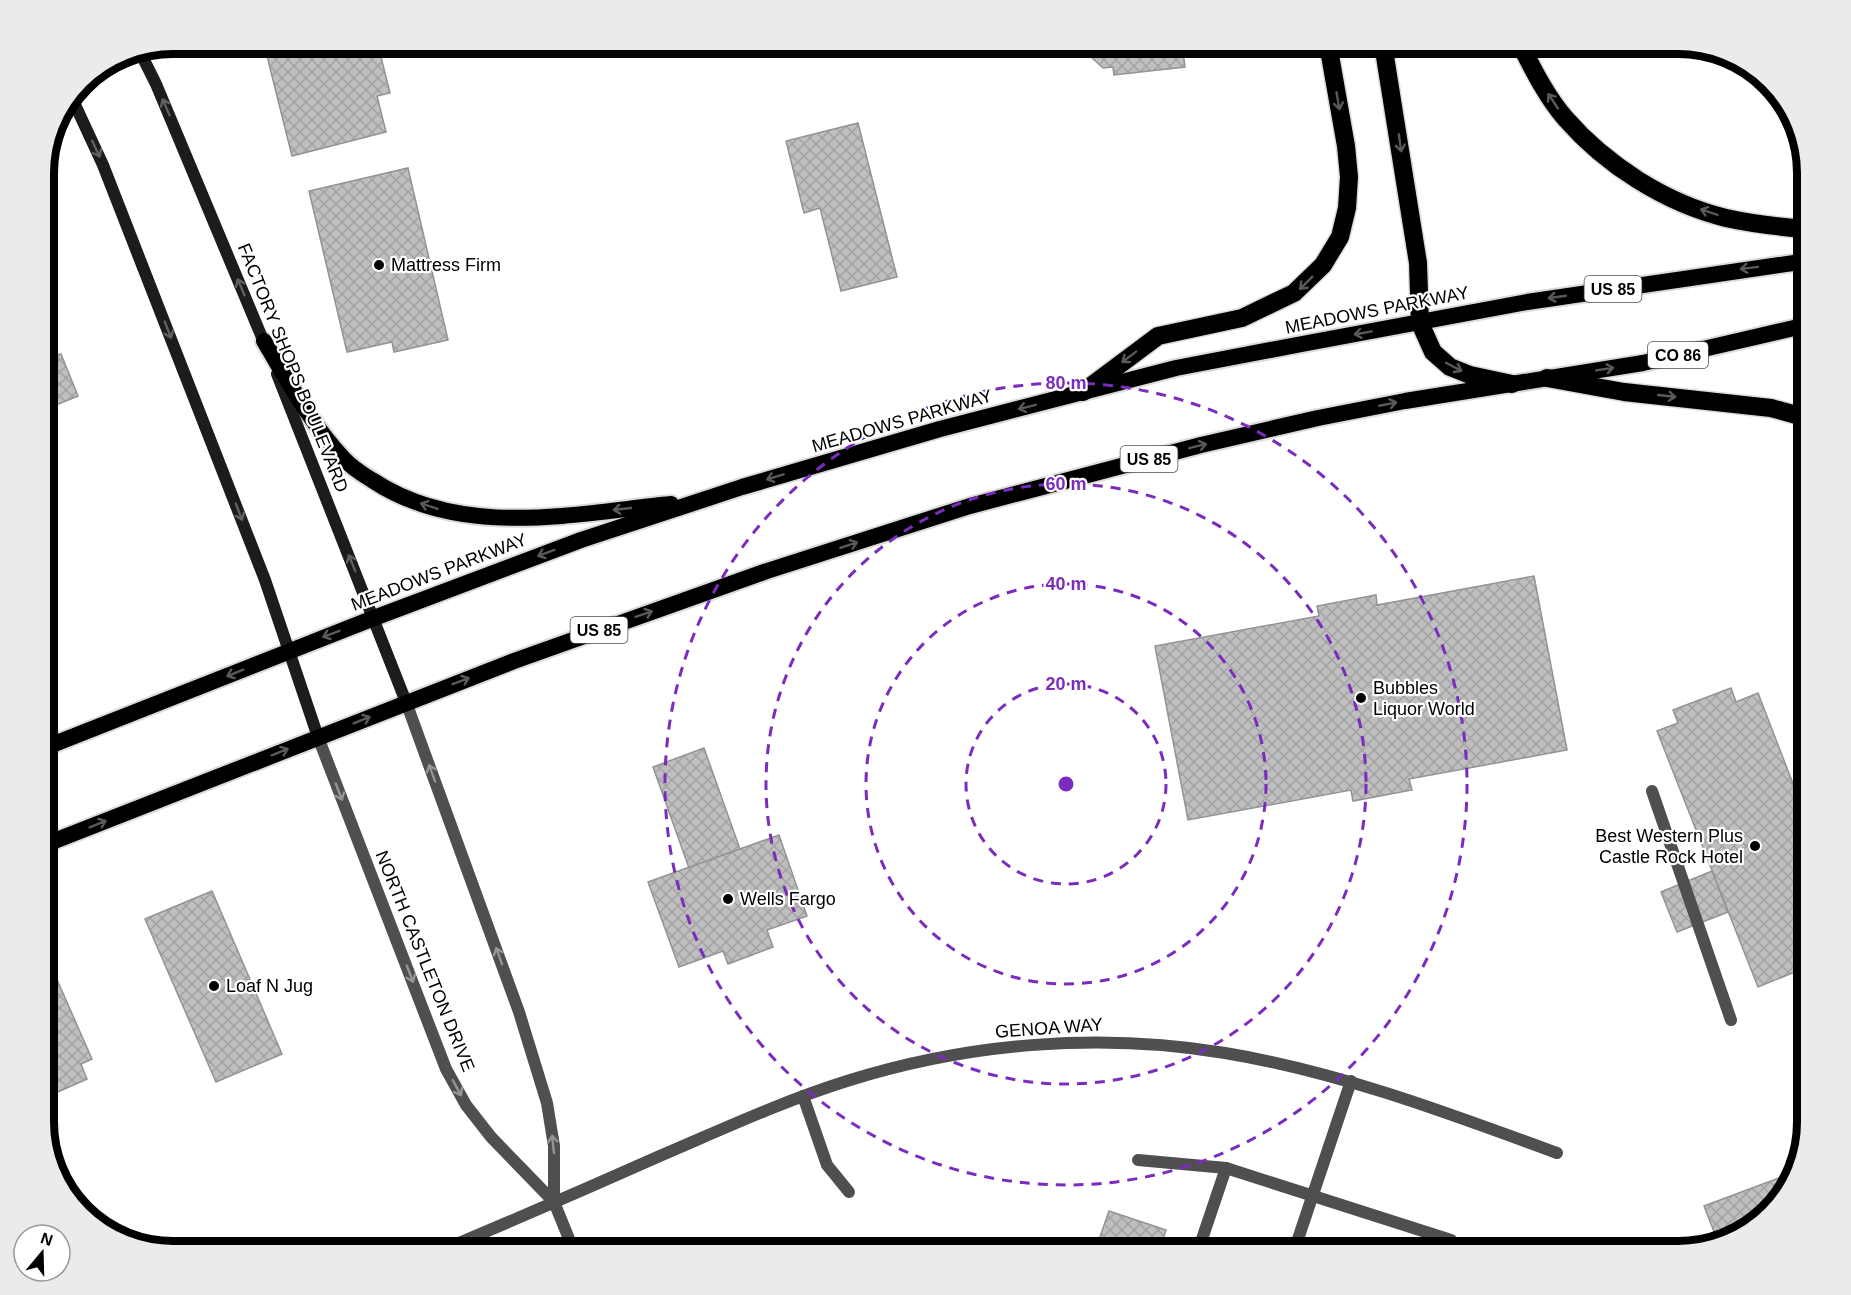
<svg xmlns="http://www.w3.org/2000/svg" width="1851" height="1295" font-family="Arial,sans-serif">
  <defs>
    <pattern id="building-cross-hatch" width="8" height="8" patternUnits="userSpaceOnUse" patternTransform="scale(1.5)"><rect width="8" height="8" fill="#bfbfbf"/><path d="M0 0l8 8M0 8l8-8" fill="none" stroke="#a2a2a2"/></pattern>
  </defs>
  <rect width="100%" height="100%" fill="#fff"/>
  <g fill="url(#building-cross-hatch)" stroke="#939393" stroke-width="1.5">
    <path d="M250,44H362L364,52L379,49L390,93L377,96L386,132L292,156L266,52L253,55Z"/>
    <path d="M1089,44H1182L1185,67L1114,75L1113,67L1103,68L1091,57Z"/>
    <path d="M858,123L897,277L841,291L820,208L804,213L786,141Z"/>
    <path d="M408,168L448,340L394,352L392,342L347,352L309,191Z"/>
    <path d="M44,351L47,359L61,354L78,396L44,410Z"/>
    <path d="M1534,576L1567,750L1409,779L1412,790L1353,801L1351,790L1188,820L1155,646L1319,616L1317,606L1376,595L1377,605Z"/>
    <path d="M1731,688L1736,702L1758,693L1807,820V967L1758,987L1657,731L1678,723L1673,710Z"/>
    <path d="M704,748L740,849L689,868L653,767Z"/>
    <path d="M779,835L807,916L767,930L773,947L728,964L723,951L679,967L648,882Z"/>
    <path d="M1712,871L1728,912L1677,932L1661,892Z"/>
    <path d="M212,891L282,1054L216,1082L145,919Z"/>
    <path d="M51,966L92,1059L81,1064L87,1079L44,1098V970Z"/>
    <path d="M1792,1173L1786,1194L1736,1238L1718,1242L1704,1206Z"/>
    <path d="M1109,1211L1166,1230L1159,1251H1095Z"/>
  </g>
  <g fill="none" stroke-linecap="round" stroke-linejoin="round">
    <defs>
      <g id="trunk">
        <path d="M264,341C288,381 311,424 343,458C351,467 362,474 372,480C461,539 572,514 671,504"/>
        <path d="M44,748L374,618L581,540L742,487L940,429L1176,368L1302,344L1527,302L1807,261"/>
        <path d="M44,845L514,661L767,571L970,506L1201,445L1318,418L1405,401L1643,363L1807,325"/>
      </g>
      <g id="motorway">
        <path d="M1383,44L1418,263L1420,323L1433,352L1450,367L1470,375L1512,384"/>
        <path d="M1520,44C1533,69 1546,96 1565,118C1606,165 1665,203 1726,218C1753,224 1780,227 1807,229"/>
        <path d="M1547,378L1624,392L1771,408L1807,418"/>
        <path d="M1083,392L1158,336L1242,318L1294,293L1323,265L1340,237L1347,208L1349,177L1346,146L1328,44"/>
      </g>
    </defs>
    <use href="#trunk" stroke="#dbdbdb" stroke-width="20"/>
    <use href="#motorway" stroke="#dbdbdb" stroke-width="21"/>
    <g stroke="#4f4f4f" stroke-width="12">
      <path d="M1652,791L1731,1020"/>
      <path d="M803,1096L827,1165L849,1192"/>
      <path d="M52,1157H55"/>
      <path d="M1138,1160L1226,1168L1451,1240L1455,1251"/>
      <path d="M1198,1251L1226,1168"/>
      <path d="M1294,1251L1351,1081"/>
    </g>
    <path stroke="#4f4f4f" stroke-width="12" d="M440,1251C514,1220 588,1188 662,1155C723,1129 783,1101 847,1081C968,1043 1100,1032 1225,1053C1340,1072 1448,1113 1557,1153"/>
    <g stroke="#4f4f4f" stroke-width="12">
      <path d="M406,702L519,1012L547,1103L554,1146V1202L574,1251"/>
      <path d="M318,737L446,1069L466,1105L491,1137L554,1202"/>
    </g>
    <g stroke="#1c1c1c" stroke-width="12">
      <path d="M139,50L156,84L266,347"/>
      <path d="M71,96L103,165L265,580L318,737"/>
      <path d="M277,374L406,702"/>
    </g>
    <use href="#trunk" stroke="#000" stroke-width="16"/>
    <use href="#motorway" stroke="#000" stroke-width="18"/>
  </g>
  <defs><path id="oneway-shaft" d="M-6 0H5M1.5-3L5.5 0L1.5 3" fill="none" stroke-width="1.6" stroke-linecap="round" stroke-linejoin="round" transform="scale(1.5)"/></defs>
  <g stroke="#595959">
    <use href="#oneway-shaft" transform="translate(1338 101) rotate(80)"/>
    <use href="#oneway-shaft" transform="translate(1553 101) rotate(-124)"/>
    <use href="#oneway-shaft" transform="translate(1400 143) rotate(82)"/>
    <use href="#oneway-shaft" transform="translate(1709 212) rotate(-162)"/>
    <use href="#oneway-shaft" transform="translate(1749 268) rotate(173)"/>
    <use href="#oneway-shaft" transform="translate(1306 283) rotate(135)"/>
    <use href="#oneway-shaft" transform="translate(1557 297) rotate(172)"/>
    <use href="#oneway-shaft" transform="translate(1363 333) rotate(170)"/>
    <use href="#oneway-shaft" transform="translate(1129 357) rotate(143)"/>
    <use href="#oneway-shaft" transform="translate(1454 367) rotate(28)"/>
    <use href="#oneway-shaft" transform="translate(1605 369) rotate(-9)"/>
    <use href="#oneway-shaft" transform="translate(1667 396) rotate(6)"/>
    <use href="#oneway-shaft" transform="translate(1388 404) rotate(-11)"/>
    <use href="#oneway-shaft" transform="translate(1027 407) rotate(166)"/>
    <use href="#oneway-shaft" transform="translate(1198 446) rotate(-14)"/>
    <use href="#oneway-shaft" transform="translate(775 477) rotate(163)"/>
    <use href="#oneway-shaft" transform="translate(429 506) rotate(-162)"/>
    <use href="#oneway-shaft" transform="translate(622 509) rotate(174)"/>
    <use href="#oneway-shaft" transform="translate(849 545) rotate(-18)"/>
    <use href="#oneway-shaft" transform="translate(546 553) rotate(160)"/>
    <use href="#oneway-shaft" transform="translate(644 614) rotate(-19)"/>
    <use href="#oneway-shaft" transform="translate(331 634) rotate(159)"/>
    <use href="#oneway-shaft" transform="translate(235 673) rotate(158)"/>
    <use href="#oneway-shaft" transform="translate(461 681) rotate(-21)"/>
    <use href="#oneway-shaft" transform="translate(362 720) rotate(-22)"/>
    <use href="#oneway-shaft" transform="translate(280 752) rotate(-22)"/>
    <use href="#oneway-shaft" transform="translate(98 824) rotate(-22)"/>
  </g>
  <g stroke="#606060">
    <use href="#oneway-shaft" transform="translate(166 107) rotate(-113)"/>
    <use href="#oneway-shaft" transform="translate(96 149) rotate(65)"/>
    <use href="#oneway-shaft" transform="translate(241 287) rotate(-113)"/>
    <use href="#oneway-shaft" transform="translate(168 330) rotate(69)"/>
    <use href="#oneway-shaft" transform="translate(239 512) rotate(69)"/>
    <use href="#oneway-shaft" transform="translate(352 563) rotate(-112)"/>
  </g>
  <g stroke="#959595">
    <use href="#oneway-shaft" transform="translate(432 773) rotate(-110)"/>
    <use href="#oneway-shaft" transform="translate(339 792) rotate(69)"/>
    <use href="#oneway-shaft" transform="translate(499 956) rotate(-110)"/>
    <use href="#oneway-shaft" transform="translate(410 974) rotate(69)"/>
    <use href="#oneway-shaft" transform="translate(457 1088) rotate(62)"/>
    <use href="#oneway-shaft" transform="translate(553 1144) rotate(-96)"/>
  </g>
  <g fill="none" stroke="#7b2cbf" stroke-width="3" stroke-dasharray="10 8">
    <circle cx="1066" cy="784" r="100"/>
    <circle cx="1066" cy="784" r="200"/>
    <circle cx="1066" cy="784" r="300"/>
    <circle cx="1066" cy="784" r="401"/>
  </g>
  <g fill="#000" stroke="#fff" stroke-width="2">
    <circle cx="379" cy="265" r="6"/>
    <circle cx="1361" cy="698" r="6"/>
    <circle cx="1755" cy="846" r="6"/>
    <circle cx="728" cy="899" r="6"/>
    <circle cx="214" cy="986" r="6"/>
  </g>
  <g text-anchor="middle" stroke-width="4.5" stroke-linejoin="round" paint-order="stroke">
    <g fill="#fff" stroke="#4c4c4c" stroke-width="1.5">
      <rect x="1584.5" y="276" width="57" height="26" rx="4.5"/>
      <rect x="1648" y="342" width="60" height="26" rx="4.5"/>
      <rect x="1120.5" y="446" width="57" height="26" rx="4.5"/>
      <rect x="570.5" y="617" width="57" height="26" rx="4.5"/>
    </g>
    <g font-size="16" font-weight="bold" fill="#000">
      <text x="1613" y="295">US 85</text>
      <text x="1678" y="361">CO 86</text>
      <text x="1149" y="465">US 85</text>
      <text x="599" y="636">US 85</text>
    </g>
    <g font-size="18" fill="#000" stroke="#fff" text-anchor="start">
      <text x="391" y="271">Mattress Firm</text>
      <text x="1373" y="694">Bubbles<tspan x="1373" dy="21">Liquor World</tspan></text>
      <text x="1743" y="842" text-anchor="end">Best Western Plus<tspan x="1743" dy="21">Castle Rock Hotel</tspan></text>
      <text x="740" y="905">Wells Fargo</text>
      <text x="226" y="992">Loaf N Jug</text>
    </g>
    <g font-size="18" fill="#000" stroke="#fff">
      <text transform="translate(1377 310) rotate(-11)" y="6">MEADOWS PARKWAY</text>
      <text transform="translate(293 368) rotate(68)" y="6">FACTORY SHOPS BOULEVARD</text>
      <text transform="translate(902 421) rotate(-16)" y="6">MEADOWS PARKWAY</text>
      <text transform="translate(439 572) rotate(-21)" y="6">MEADOWS PARKWAY</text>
      <text transform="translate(425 961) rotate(68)" y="6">NORTH CASTLETON DRIVE</text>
      <text transform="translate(1049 1028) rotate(-4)" y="6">GENOA WAY</text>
    </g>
  </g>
  <path d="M0 0H1851V1295H0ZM173 54H1678A119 119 0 0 1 1797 173V1122A119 119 0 0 1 1678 1241H173A119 119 0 0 1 54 1122V173A119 119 0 0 1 173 54Z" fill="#ebebeb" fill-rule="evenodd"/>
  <path fill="none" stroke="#000" stroke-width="8" d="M173 54H1678A119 119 0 0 1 1797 173V1122A119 119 0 0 1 1678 1241H173A119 119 0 0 1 54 1122V173A119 119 0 0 1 173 54Z"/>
  <circle cx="1066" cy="784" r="9" fill="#7b2cbf" stroke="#fff" stroke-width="3"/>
  <g font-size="18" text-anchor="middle" font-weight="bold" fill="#7b2cbf" stroke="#fff" stroke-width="4.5" stroke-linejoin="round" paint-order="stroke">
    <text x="1066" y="389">80 m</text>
    <text x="1066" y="490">60 m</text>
    <text x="1066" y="590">40 m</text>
    <text x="1066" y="690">20 m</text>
  </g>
  <g transform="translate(42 1253) rotate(19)"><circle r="28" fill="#ffffff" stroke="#999999" stroke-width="1.5"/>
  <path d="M0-4.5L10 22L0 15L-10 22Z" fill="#000000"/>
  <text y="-9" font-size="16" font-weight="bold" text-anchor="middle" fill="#000000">N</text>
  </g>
</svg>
